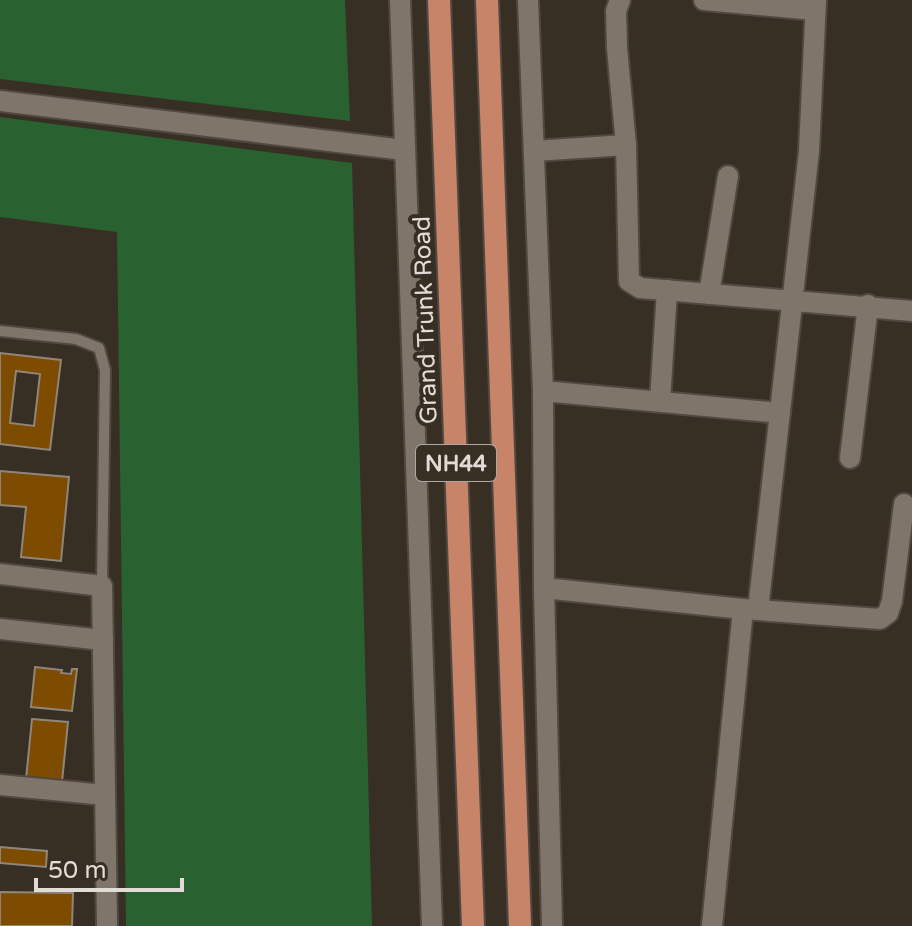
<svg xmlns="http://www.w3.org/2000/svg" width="912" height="926" font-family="'Varela Round',sans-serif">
  <rect width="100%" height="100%" fill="#372e24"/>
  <g fill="#2a6130">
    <path d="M0,0H345L350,121L0,79Z"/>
    <path d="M0,117L352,163L372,926H126L117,232L0,217Z"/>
  </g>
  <g fill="#7e4c00" stroke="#90857a" stroke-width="2" fill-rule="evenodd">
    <path d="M0,353L61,360L50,450L0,444ZM16,371L40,374L34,426L10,423Z"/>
    <path d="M0,471L69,477L61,561L21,557L26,507L0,505Z"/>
    <path d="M35,667L62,670L61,673L71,674L72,669H77L72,711L31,707Z"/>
    <path d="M32,719L68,722L62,782L26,779Z"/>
    <path d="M0,847L47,851L46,867L0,863Z"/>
    <path d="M0,892L73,893L72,926H0Z"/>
  </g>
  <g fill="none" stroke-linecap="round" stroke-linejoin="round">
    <defs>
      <path id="service" d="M0,331L76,339L99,348L105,370L102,586"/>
      <g id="minor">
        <path d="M620,0L616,11L617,48L626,145L629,281L640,288L912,311"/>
        <path d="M704,0L815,10"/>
        <path d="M0,101L404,150"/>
        <path d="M534,151L626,145"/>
        <path d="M709,294L728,176"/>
        <path d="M543,391L780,413"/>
        <path d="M660,401L667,290"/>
        <path d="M850,458L868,305"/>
        <path d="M0,574L102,586L107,926"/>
        <path d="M544,588L743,609L880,619L888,613L892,601L904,504"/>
        <path d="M758,610L809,151L816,0"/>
        <path d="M0,629L103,640"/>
        <path d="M0,785L105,795"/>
        <path d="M712,926L743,609"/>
      </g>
      <g id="tertiary">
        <path d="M400,0L432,926"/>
        <path d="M528,0L543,391L544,588L552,926"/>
      </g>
      <g id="trunk">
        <path d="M439,0L473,926"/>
        <path d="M487,0L520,926"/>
      </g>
    </defs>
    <use href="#service" stroke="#514941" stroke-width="14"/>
    <use href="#minor" stroke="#514941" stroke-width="24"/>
    <use href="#tertiary" stroke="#514941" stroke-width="24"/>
    <use href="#trunk" stroke="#514941" stroke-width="26"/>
    <use href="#service" stroke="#80756b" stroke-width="10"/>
    <use href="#minor" stroke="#80756b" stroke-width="20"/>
    <use href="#tertiary" stroke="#80756b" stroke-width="20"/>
    <use href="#trunk" stroke="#c88468" stroke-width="22"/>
  </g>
  <g text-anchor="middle" stroke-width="8" stroke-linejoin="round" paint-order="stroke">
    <rect fill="#372e24" stroke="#afa8a1" stroke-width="2" x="416" y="445" width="80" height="36" rx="6"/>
    <g font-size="22" font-weight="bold" fill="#e2dcd6">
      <text x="456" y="471">NH44</text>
    </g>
    <g font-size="24" fill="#e2dcd6" stroke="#372e24">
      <text transform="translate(425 320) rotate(-92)" y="8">Grand Trunk Road</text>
    </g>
  </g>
  <path d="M36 878v12h146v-12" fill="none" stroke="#e2dcd6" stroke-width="4"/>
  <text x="48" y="878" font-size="24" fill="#e2dcd6" stroke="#372e24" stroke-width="6" paint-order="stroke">50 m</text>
</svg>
